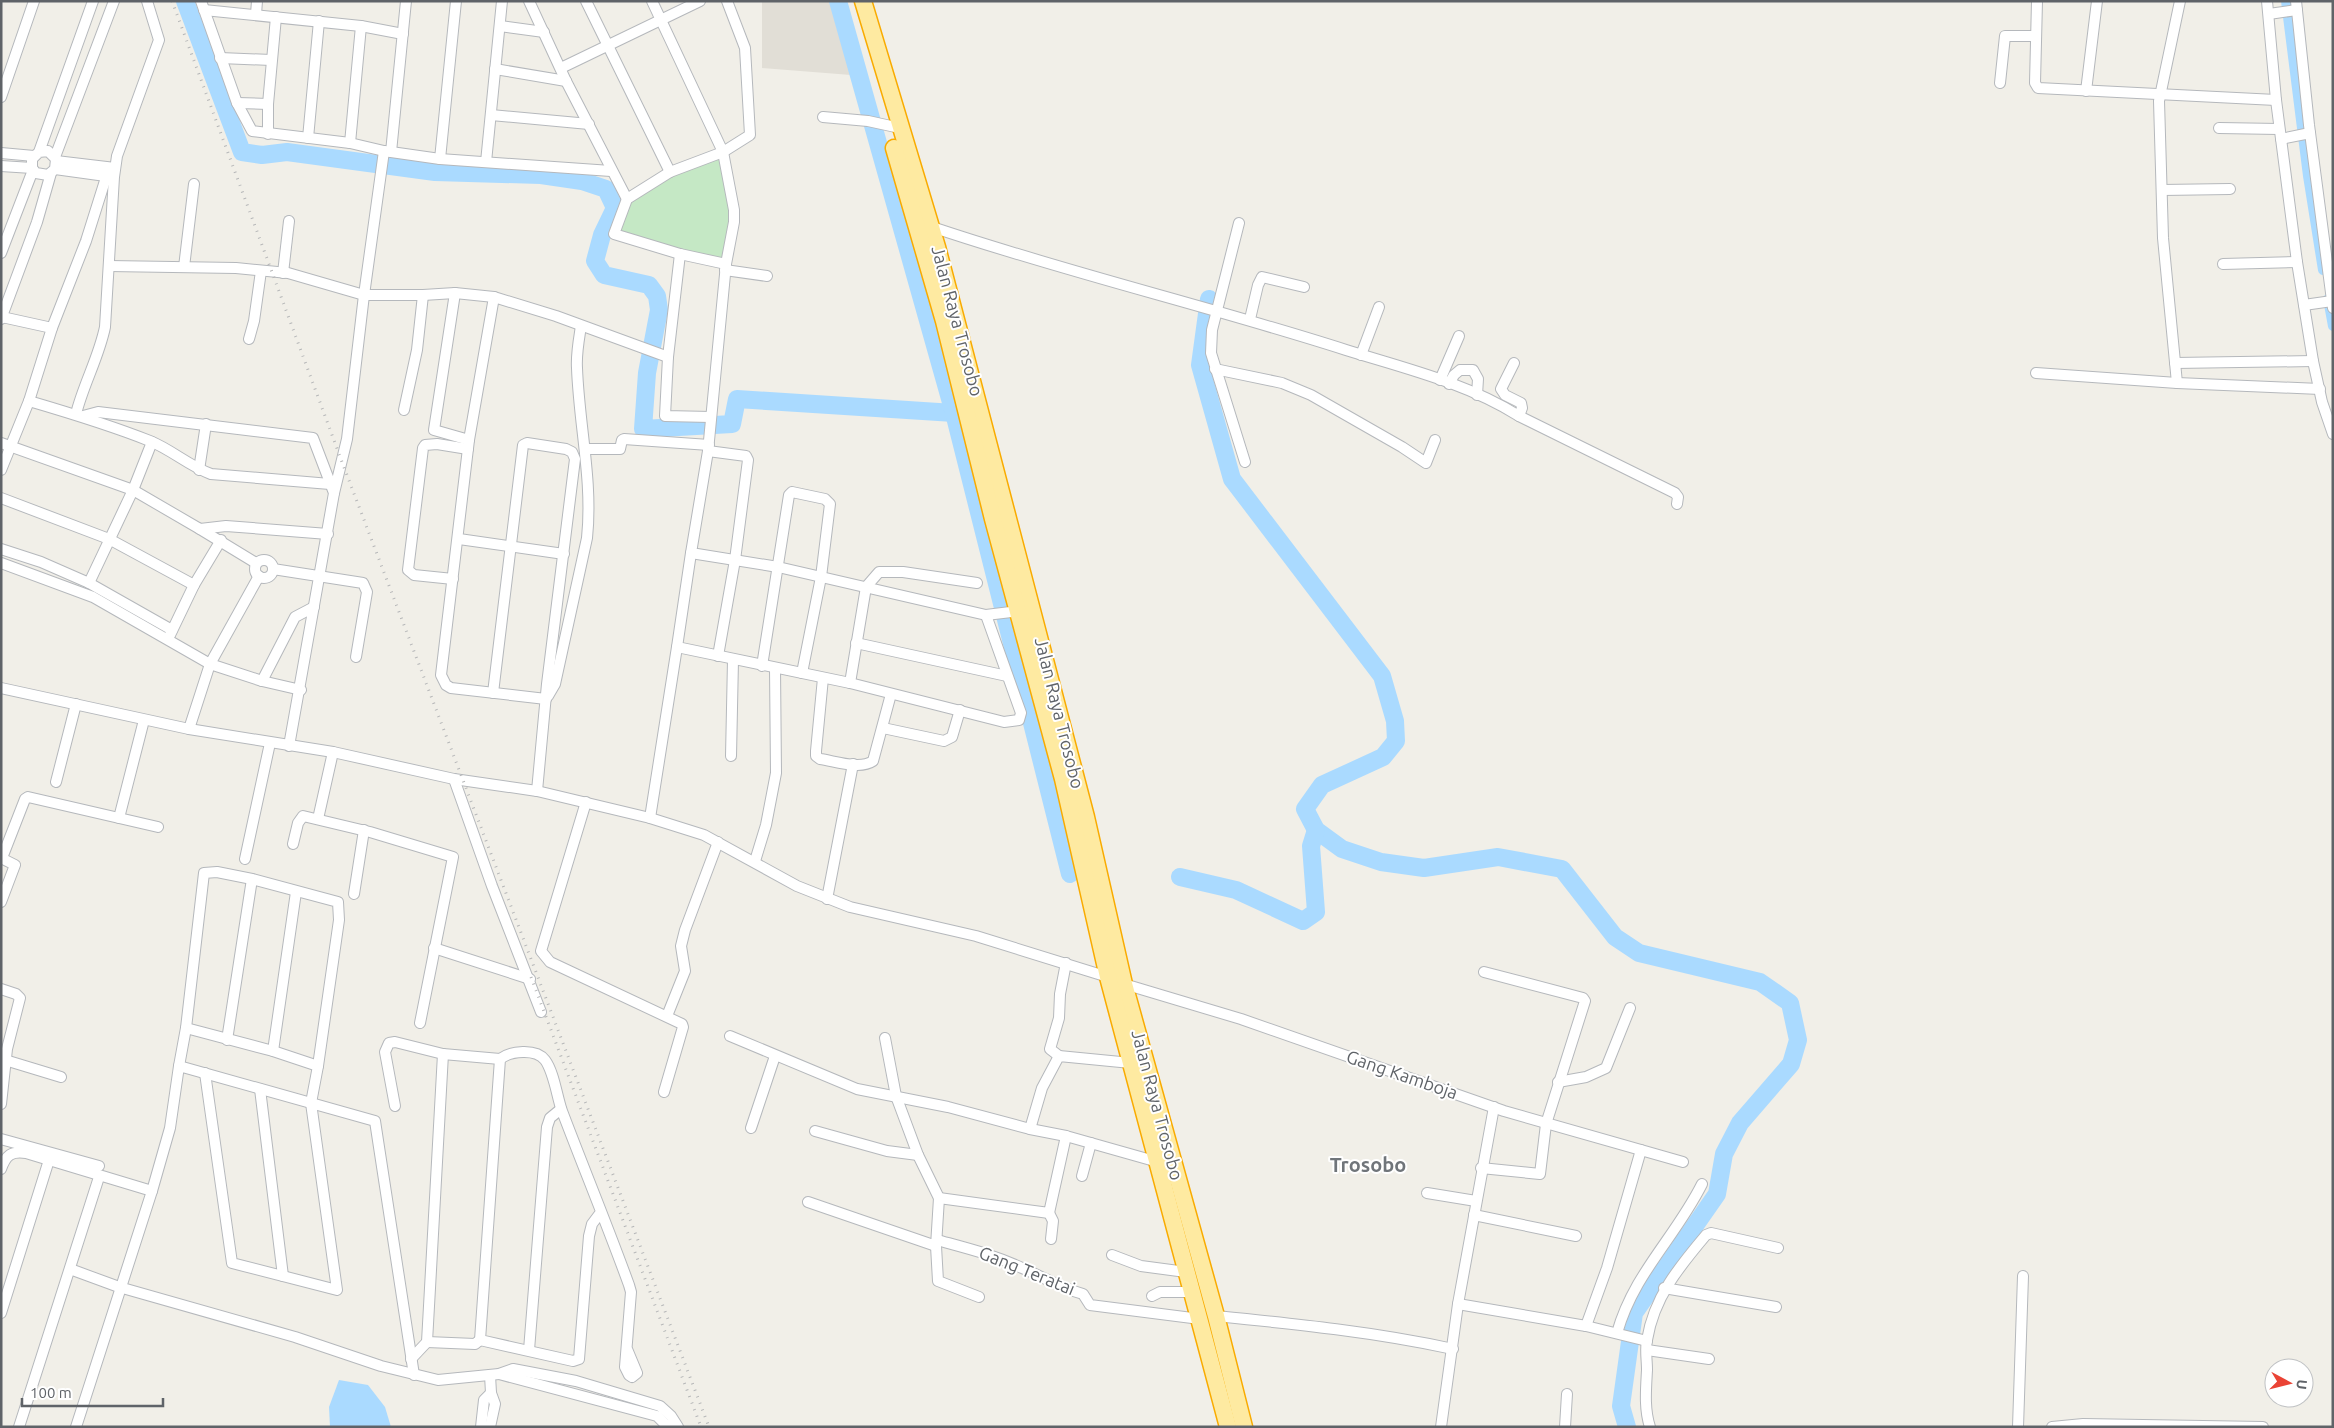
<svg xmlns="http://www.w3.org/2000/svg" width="2334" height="1428" font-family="Ubuntu,sans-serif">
  <rect width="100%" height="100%" fill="#f1efe8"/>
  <path fill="#e1ded6" d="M762,1H831L851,75L762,68Z"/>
  <path fill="#c5e8c5" d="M722,154L733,221L725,262L614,233L628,199L672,175Z"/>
  <path fill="#aadaff" d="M339,1380L368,1385L385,1407L391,1427H330L329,1407Z"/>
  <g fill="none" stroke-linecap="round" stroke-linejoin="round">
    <g stroke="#aadaff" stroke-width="10">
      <path d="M2286,1L2308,176L2323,270"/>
      <path d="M2328,299L2333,326"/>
    </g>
    <g stroke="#aadaff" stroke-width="18">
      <path d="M185,1L242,152L262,155L287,152L435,172L541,175L582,181L606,189L615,208L602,235L595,261L604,275L649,285L657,296L659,310L647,373L643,429L732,424L737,399L954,413"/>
      <path d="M838,1L954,413L1070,874"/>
      <path d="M1209,299L1200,365L1232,479L1382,676L1395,721L1396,741L1383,757L1322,785L1305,809L1316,830L1342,849L1381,862L1424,868L1498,857L1562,869L1615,937L1639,953L1760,982L1790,1003L1798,1040L1791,1064L1740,1123L1724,1154L1717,1194L1634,1313L1621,1406L1627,1427"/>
      <path d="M1180,877L1236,890L1303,921L1316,912L1311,846L1316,830"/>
    </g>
    <defs>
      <g id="minor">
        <path d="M201,1L237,103L252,131L350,143L384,151L440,159L611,171"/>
        <path d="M529,1L566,81L627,199"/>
        <path d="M586,1L670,172"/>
        <path d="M652,1L723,152L734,210V222L726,264L708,451L691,553L778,567L986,615L1019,611"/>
        <path d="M2037,1L2035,83L2038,88L2276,100"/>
        <path d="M2267,1L2276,100L2297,262L2313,361L2322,402L2333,434"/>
        <path d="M2296,1L2309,125L2333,308"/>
        <path d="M204,10L361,26L403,34"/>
        <path d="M256,14L257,1"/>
        <path d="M2269,14L2297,10"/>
        <path d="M500,26L544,32"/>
        <path d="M220,58L271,60"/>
        <path d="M561,68L700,1"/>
        <path d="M495,69L566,81"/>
        <path d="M2000,83L2005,36H2036"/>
        <path d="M2086,91L2097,1"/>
        <path d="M1,97L34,1"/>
        <path d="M237,103L268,104"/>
        <path d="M491,115L589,124"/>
        <path d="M823,117L868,121L900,128"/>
        <path d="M2219,128L2279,129"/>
        <path d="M268,134V104L276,17"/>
        <path d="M308,138L319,21"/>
        <path d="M2281,139L2310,133"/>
        <path d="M350,143L361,26"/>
        <path d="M39,152L48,151L56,159L55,169L48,175L36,173L32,168V159L39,152L93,1"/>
        <path d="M391,152L406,1"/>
        <path d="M1,153L34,156"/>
        <path d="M55,157L114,1"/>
        <path d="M440,159L456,1"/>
        <path d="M56,161L115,168"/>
        <path d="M486,162L502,1"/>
        <path d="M1,166L32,168"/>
        <path d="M55,169L113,177"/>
        <path d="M2162,190L2230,189"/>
        <path d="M1239,223L1212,330L1211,353L1245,462"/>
        <path d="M932,227C1068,273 1209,306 1346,350C1404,368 1467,383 1519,416L1675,493L1678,497L1677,504"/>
        <path d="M1,253L33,170"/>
        <path d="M680,254L668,357L665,416L711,417"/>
        <path d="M726,264L680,254L614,234L627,199L670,172L723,152L750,135L745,48L727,1"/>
        <path d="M2223,264L2297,262"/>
        <path d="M109,266L236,268L288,273L364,295H423L455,293L494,297L556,316L668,357"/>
        <path d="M184,267L194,184"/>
        <path d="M725,270L767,276"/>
        <path d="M283,273L289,221"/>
        <path d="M455,293L434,430L469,440"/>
        <path d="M494,297L469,440L441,675L446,685L451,688L546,699"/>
        <path d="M2304,305L2332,301"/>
        <path d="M2,317L52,328"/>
        <path d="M1,319L37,222L51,173"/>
        <path d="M1250,319L1258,285L1262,277L1304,287"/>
        <path d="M249,339L254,321L261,271"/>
        <path d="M1361,355L1379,307"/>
        <path d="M1514,363L1501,389L1505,395L1521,403L1522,408L1519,416"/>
        <path d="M2175,363L2313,361"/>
        <path d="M1215,369L1282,383L1311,395L1402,447L1426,463L1435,440"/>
        <path d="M2036,373L2177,383L2320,389"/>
        <path d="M1440,380L1459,336"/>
        <path d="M2177,383L2163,238L2159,101L2180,1"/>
        <path d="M1449,384L1454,375L1460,370H1473L1478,379L1477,395"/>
        <path d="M29,401C70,413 110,425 150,441C172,450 189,466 211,474L330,484"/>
        <path d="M404,410L417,350L423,295"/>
        <path d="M76,414C83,385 99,357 105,327L114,177L117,156L159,40L147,1"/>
        <path d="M83,416L98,412L313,438L334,493L289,746"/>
        <path d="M1,443L133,490L200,529L226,526L328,534"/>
        <path d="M585,449H620L622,440L624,439L709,445"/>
        <path d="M708,451L746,456L748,460L735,560L718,656"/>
        <path d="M1,470L29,401L52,328L86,241L109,168"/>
        <path d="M199,470L206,424"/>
        <path d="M334,493L347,439L364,295L384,151"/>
        <path d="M1,498L109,539L194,585"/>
        <path d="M200,529L256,563"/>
        <path d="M459,539L564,554"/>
        <path d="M1,549L41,562L89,583L172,630"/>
        <path d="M691,553L677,647L850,683L1004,722L1019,720L1021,713L986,615"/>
        <circle cx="264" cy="569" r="9"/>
        <path d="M1,563L93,597L210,664L262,681L301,690"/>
        <path d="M273,569L363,583L367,592L356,657"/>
        <path d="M453,579L414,575L408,570L423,448L425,445L437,444L468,449"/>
        <path d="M89,583L133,490L152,442"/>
        <path d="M170,635L194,585L221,540"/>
        <path d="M856,643L1007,676"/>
        <path d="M762,666L789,495L792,492L825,499L830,504L821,577L802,673"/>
        <path d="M823,678L816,751V756L820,759C835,761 860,770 873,761L891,694"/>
        <path d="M262,681L295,617L314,607"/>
        <path d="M850,683L866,587L879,572H903L977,583"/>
        <path d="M1,688L189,729L333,752L454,779L537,791L650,818L704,835L797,886L850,907L976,936L1108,977"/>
        <path d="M493,693L523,445L527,443L566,449L572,452L575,459L547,684L537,791"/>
        <path d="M548,696L555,684L587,538C593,481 579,425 577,368C576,354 579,339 581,326"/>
        <path d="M883,728L944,741L952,737L960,710"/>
        <path d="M189,729L210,664L259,576"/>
        <path d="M731,756L733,660"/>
        <path d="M454,779L492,886L541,1012"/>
        <path d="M56,782L76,704"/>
        <path d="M586,802L541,951L550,962L682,1024L683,1027L664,1092"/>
        <path d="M119,818L144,720"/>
        <path d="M650,818L677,647"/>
        <path d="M318,819L333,752"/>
        <path d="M293,844L298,823L303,816L370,832L453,857L420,1023"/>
        <path d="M1,858L15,865L1,902"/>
        <path d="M2,858L25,799L28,797L158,827"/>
        <path d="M245,859L270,743"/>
        <path d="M755,861L766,825L776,773L775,668"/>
        <path d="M354,894L364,830"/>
        <path d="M827,899L853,764"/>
        <path d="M434,948L530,979"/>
        <path d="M1124,984L1241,1019L1504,1111L1683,1162"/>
        <path d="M1,989L16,994L20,998L7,1049L1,1104"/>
        <path d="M667,1016L685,971L681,946L685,930L718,842"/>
        <path d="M186,1028L273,1051L318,1066"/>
        <path d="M730,1036L857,1089L948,1107L1030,1129L1066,1136L1158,1162"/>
        <path d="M885,1038L896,1096L918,1155L939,1198"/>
        <path d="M227,1040L252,879"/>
        <path d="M273,1051L296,892"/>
        <path d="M1059,1056L1050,1049L1059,1018L1060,994L1066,963"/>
        <path d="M5,1060L61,1077"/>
        <path d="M179,1066L186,1028L204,873L217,872L252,879L338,902L339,920L318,1066L311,1103L337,1290L232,1263L205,1073"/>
        <path d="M1558,1082L1586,1077L1606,1068L1630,1008"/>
        <path d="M260,1089L283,1276"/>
        <path d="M395,1106L385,1052L389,1043L395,1042L443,1054L500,1059"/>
        <path d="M751,1128L775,1056"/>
        <path d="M1030,1129L1042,1088L1059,1056L1131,1063"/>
        <path d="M815,1131L887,1151L918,1155"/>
        <path d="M1,1139L99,1166"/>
        <path d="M1481,1168L1540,1174L1546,1124L1585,1001L1583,998L1484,972"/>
        <path d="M1,1169C6,1155 11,1151 26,1153L152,1191L76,1427"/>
        <path d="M1082,1176L1091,1143"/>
        <path d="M152,1191L170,1128L179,1066L375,1121L414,1375"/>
        <path d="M1427,1193L1476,1201"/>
        <path d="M808,1202L936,1246L939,1198L1049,1213L1066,1136"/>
        <path d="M601,1212L592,1224L589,1236L579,1359L573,1361L480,1340L500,1059C510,1051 536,1048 545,1060C554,1072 557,1097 562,1111C584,1169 608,1227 629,1285L631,1292L625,1367L629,1375L632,1377L637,1373L627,1349"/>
        <path d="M1049,1213L1053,1221L1051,1239"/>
        <path d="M1474,1215L1576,1236"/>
        <path d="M937,1240C966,1248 995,1255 1022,1268C1043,1277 1061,1288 1083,1294L1090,1305L1200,1319"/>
        <path d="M936,1246L938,1281L979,1297"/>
        <path d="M1112,1255L1141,1266L1186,1272"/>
        <path d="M70,1269L119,1287L295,1337L381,1366L438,1380L499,1374L513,1369L576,1381L660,1406L671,1416L678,1427"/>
        <path d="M1664,1288L1776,1307"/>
        <path d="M1152,1296L1160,1292H1193"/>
        <path d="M1458,1304L1586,1326L1647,1341"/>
        <path d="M1,1313L49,1160"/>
        <path d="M1216,1316C1295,1324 1375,1332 1453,1349"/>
        <path d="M1586,1326L1607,1268L1641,1150"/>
        <path d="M1617,1333C1634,1273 1675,1238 1702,1184"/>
        <path d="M427,1342L475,1344L480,1340"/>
        <path d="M529,1350L547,1127L550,1118L561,1109"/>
        <path d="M1647,1350L1709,1359"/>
        <path d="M411,1359L427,1342L443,1054"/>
        <path d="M499,1374L657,1416L668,1427"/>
        <path d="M19,1427L99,1177"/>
        <path d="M481,1427L484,1400L491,1393"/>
        <path d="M490,1427L495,1404L491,1393L490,1375"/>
        <path d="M1441,1427L1458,1304L1494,1107"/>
        <path d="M1565,1427L1567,1394"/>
        <path d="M1650,1427C1644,1409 1646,1389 1647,1370C1647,1360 1645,1349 1647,1340C1654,1297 1679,1267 1706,1235L1711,1233L1778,1248"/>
        <path d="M2018,1427L2023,1276"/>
        <path d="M2052,1427L2083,1424L2263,1427"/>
      </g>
      <g id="trunk">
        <path d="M863,1L937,247L1086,817L1124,984L1216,1316L1244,1427"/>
        <path d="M894,148L944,321L993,519L1063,779L1108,977L1228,1427"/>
      </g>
    </defs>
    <use href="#minor" stroke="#b5b8bc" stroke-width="12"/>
    <use href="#trunk" stroke="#f9ab00" stroke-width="19"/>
    <use href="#minor" stroke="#fff" stroke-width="10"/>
    <use href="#trunk" stroke="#feeaa1" stroke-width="16"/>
    <g stroke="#b6b7b8" stroke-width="3" stroke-dasharray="1 6" stroke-linecap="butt">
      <path d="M172,1L342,462L709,1427"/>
      <path d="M531,977L701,1427"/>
    </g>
  </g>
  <g text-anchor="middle" stroke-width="4" stroke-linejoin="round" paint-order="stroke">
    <g font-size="18" fill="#5f6368" stroke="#fff">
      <text transform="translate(957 321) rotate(75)" y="6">Jalan Raya Trosobo</text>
      <text transform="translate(1059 713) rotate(76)" y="6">Jalan Raya Trosobo</text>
      <text transform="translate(1402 1075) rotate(19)" y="6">Gang Kamboja</text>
      <text transform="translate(1157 1105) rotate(75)" y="6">Jalan Raya Trosobo</text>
      <text transform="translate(1027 1271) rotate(22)" y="6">Gang Teratai</text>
    </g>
    <g font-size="20" font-weight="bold" fill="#70757a" stroke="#fff">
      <text x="1368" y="1172">Trosobo</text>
    </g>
  </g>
  <rect width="2334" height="1428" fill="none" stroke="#5f6368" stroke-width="5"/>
  <g transform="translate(2289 1383) rotate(97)"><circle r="24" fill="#ffffff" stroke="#bfc1c3"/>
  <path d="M0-4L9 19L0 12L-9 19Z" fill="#ea4335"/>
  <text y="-8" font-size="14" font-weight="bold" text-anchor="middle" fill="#5f6368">U</text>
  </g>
  <path d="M22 1398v8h141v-8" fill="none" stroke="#5f6368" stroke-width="2.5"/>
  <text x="30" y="1398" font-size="15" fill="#5f6368" stroke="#ffffff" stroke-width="4" paint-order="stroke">100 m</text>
</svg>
